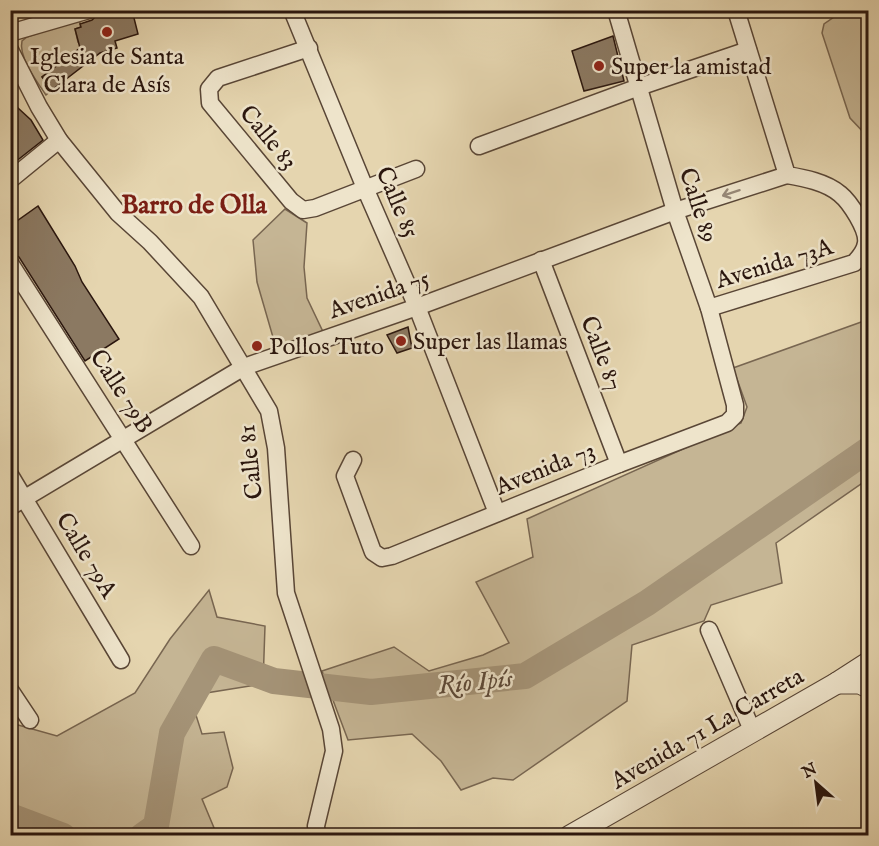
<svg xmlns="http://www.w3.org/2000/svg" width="879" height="846" font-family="'IM FELL English',serif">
  <rect width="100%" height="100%" fill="#e5d5af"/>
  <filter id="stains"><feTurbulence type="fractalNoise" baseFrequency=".00333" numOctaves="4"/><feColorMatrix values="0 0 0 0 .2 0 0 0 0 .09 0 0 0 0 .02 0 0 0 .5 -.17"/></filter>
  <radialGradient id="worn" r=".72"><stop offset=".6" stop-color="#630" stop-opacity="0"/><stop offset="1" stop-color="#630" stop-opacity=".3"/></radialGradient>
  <g fill="#c5b594" stroke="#786651" stroke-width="1.5">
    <path d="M843,11H868V137L850,118L822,33L824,24Z"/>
    <path d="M79,19L81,27L75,29L78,42L87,43L42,77L52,90L46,95C37,82 18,56 22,41L27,37Z"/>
    <path d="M285,209L307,223L304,267L307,298L325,336L279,358L257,282L253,240Z"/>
    <path d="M864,321L868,332V479L776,543L782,583L711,605L704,621L632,645L627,701L513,780L493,778L461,790L441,761L412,734L348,740L322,671L394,647L429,671L483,655L509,643L476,582L533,557L527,519L741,423L747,407L733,368Z"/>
    <path d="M209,590L217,617L265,626L263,684L200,694L194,709L202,734L224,732L233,768L227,787L202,799L217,835H11V723L57,736L135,693L170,639Z"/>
  </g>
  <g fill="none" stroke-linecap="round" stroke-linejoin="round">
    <g stroke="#a59478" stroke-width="26">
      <path d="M10,816L63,836"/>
      <path d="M142,836L156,826L172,733L214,659L274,681L371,692L525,676L647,603L868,450"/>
    </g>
  </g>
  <g fill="#8b7962" stroke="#2a160e" stroke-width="1.5">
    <path d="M108,10H132L138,34L115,41L117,48L100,53L52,90L42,77L80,48L75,29L81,27L80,24L92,20L99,13Z"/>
    <path d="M613,36L624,81L584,91L572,51Z"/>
    <path d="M18,108L31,120L43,140L10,166V114Z"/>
    <path d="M38,206L75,266L82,282L119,339L85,361L19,257L10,251V226Z"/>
    <path d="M408,327L412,348L397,353L387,335Z"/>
  </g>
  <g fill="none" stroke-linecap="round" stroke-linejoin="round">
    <defs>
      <g id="minor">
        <path d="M292,10L365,188L417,307L497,513"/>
        <path d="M10,33L89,10"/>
        <path d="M309,48L218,78L209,89L210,103L291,201L303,210L315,208L416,169"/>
        <path d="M10,50L39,107L59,140L118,213L150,242L201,297L269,411L276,448L286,593L331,729L334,751L316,826L317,836"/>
        <path d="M479,146L639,87L748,50"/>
        <path d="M10,180L59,140"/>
        <path d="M541,260L619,464"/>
        <path d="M10,263L191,546"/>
        <path d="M709,308L854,263C860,257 865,251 866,243C868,230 850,202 840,194C826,182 804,178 787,175L736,10"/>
        <path d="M353,460L345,476L373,552L382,558L392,556L619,464L727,423L735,415V405L709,308L675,211L616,10"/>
        <path d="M10,475L121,660"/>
        <path d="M10,507L244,367L417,307L675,211L787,175"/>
        <path d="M709,630L752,730"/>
        <path d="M10,690L30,720"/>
      </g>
      <g id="tertiary">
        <path d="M837,683H860L868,687"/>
        <path d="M570,836L837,683L868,663"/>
      </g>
    </defs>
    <use href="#minor" stroke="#594636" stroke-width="19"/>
    <use href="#tertiary" stroke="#594636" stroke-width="23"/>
    <use href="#minor" stroke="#eee4cb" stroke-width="16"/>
    <use href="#tertiary" stroke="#eee4cb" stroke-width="21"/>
  </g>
  <defs><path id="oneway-shaft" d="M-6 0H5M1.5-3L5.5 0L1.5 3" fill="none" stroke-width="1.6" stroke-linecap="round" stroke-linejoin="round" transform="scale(1.5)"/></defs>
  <use stroke="#968776" href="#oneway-shaft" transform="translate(731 193) rotate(162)"/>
  <g fill="#8f2418" stroke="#eee4cb" stroke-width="2">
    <circle cx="107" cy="32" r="6"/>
    <circle cx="599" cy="66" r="6"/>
    <circle cx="401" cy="341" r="6"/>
    <circle cx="257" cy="346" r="6"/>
  </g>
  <g text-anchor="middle" stroke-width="5" stroke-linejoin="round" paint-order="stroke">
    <g font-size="24" fill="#2a160e" stroke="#eee4cb" text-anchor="start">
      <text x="107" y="64" text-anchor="middle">Iglesia de Santa<tspan x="107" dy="28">Clara de Asís</tspan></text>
      <text x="611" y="74">Super la amistad</text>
      <text x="413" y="349">Super las llamas</text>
      <text x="269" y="354">Pollos Tuto</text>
    </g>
    <g font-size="24" fill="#2a160e" stroke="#eee4cb">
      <text transform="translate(269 137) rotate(50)" y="8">Calle 83</text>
      <text transform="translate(398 202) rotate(67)" y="8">Calle 85</text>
      <text transform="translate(699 205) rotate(72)" y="8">Calle 89</text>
      <text transform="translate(774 263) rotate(-17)" y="8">Avenida 73A</text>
      <text transform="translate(379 294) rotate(-19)" y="8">Avenida 75</text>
      <text transform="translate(602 353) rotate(69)" y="8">Calle 87</text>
      <text transform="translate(122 391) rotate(57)" y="8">Calle 79B</text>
      <text transform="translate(250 462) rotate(-96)" y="8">Calle 81</text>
      <text transform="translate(545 468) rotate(-22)" y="8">Avenida 73</text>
      <text transform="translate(87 555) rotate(59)" y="8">Calle 79A</text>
      <text transform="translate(707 728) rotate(-30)" y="8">Avenida 71 La Carreta</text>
    </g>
    <g font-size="26" font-weight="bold" fill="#7a1f14" stroke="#eee4cb">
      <text x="194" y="213">Barro de Olla</text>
    </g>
    <g font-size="26" font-style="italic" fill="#5b4838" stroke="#eee4cb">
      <text transform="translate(475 681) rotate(-6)" y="9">Río Ipís</text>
    </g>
  </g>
  <rect width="879" height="846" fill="none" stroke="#e5d5af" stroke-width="36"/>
  <rect x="12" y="12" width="855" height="822" fill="none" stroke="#2a160e" stroke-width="3"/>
  <rect x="18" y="18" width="843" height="810" fill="none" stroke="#2a160e" stroke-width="1.5"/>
  <g transform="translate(816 783) rotate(332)" stroke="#eee4cb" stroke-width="4.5" paint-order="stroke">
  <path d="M0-4.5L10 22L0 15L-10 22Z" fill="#2a160e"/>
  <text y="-9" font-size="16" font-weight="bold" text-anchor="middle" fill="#2a160e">N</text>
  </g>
  <rect width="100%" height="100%" filter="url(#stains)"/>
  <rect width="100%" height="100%" fill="url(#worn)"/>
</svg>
